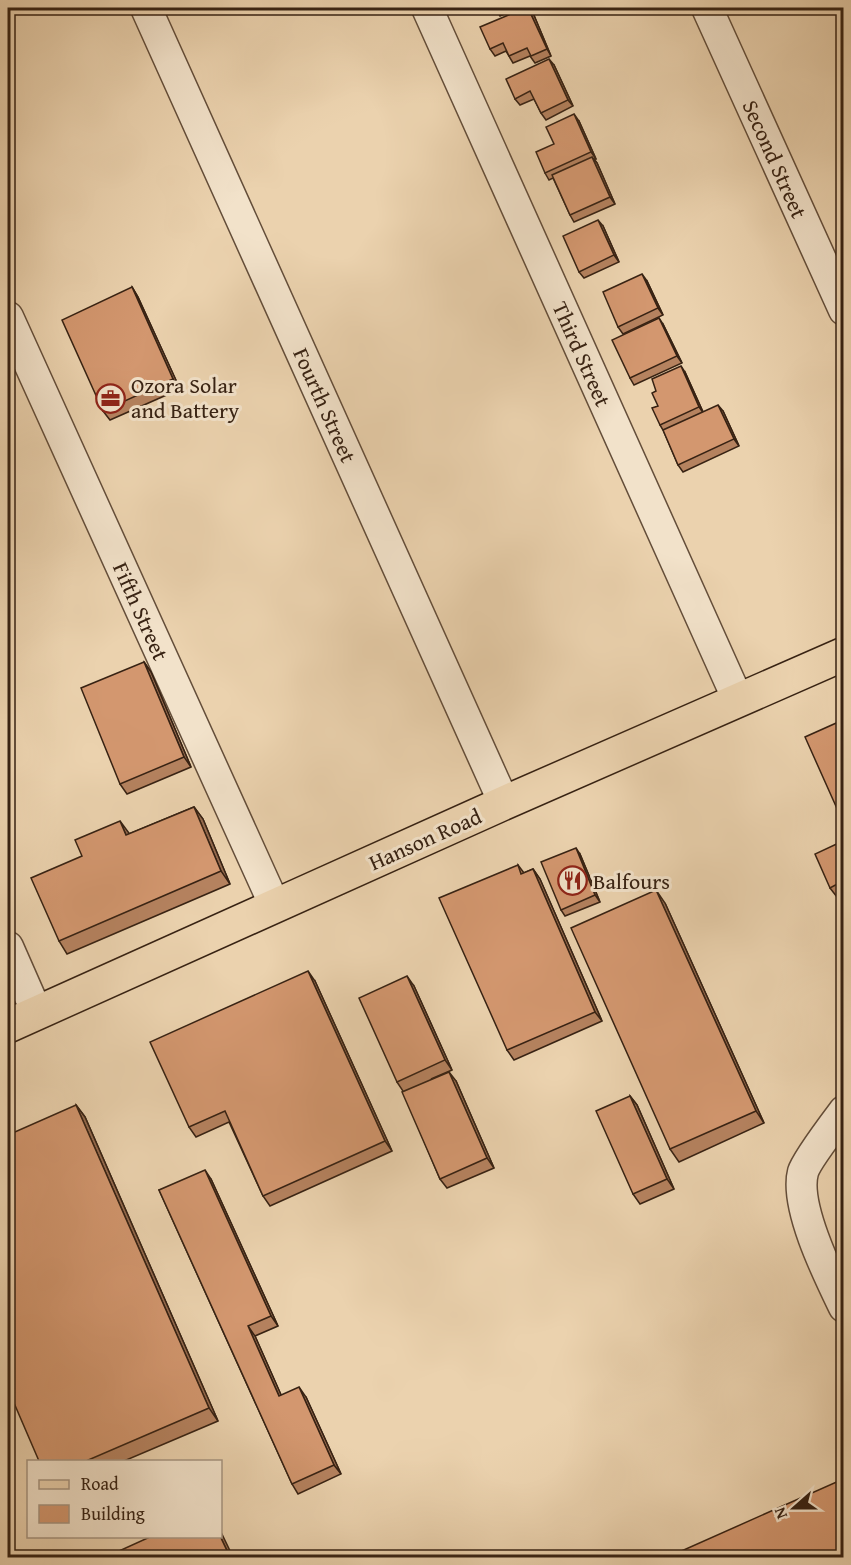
<svg xmlns="http://www.w3.org/2000/svg" width="851" height="1565" font-family="'Gentium Book Plus',serif">
  <rect width="100%" height="100%" fill="#ebd2ae"/>
  <filter id="stains"><feTurbulence type="fractalNoise" baseFrequency=".00333" numOctaves="4"/><feColorMatrix values="0 0 0 0 .2 0 0 0 0 .09 0 0 0 0 .02 0 0 0 .5 -.17"/></filter>
  <radialGradient id="worn" r=".72"><stop offset=".6" stop-color="#630" stop-opacity="0"/><stop offset="1" stop-color="#630" stop-opacity=".3"/></radialGradient>
  <g fill="none" stroke-linecap="round" stroke-linejoin="round">
    <defs>
      <g id="minor">
        <path d="M146,8L504,803"/>
        <path d="M427,8L738,700"/>
        <path d="M707,8L844,310"/>
        <path d="M8,317L275,906"/>
        <path d="M8,947L37,1013"/>
        <path d="M844,1111C835,1123 806,1161 803,1172C794,1206 829,1276 844,1307"/>
      </g>
      <path id="major" d="M8,1026L504,803L844,654"/>
    </defs>
    <use href="#minor" stroke="#644e3a" stroke-width="33"/>
    <use href="#major" stroke="#372213" stroke-width="36"/>
    <use href="#minor" stroke="#f2e2ca" stroke-width="30"/>
    <use href="#major" stroke="#ebd2ae" stroke-width="33"/>
  </g>
  <g fill="#b5825f" stroke="#372213" stroke-width="1.5">
    <path d="M474,8H492L478,14Z"/>
    <path d="M495,8H518L500,16Z"/>
    <path d="M533,13L551,56L535,63L530,56L513,63L506,51L495,56L490,49Z"/>
    <path d="M554,65L573,106L546,120L541,113L534,99L520,105L515,99Z"/>
    <path d="M579,121L596,159H594L597,163L615,204L574,222L570,215L553,178L549,180L545,173L554,144Z"/>
    <path d="M603,226L619,262L584,278L579,272Z"/>
    <path d="M647,281L663,315L623,334L618,327Z"/>
    <path d="M132,287L138,297L180,389L110,420L103,411Z"/>
    <path d="M663,324L682,363L634,385L630,378Z"/>
    <path d="M685,372L703,412L723,411L739,446L683,472L678,465L663,430L660,425L658,406Z"/>
    <path d="M144,662L151,672L191,767L127,794L120,784Z"/>
    <path d="M194,807L203,819L230,884L67,954L59,941L82,856L129,834Z"/>
    <path d="M843,841V894L837,897L830,888Z"/>
    <path d="M580,854L600,902L565,916L561,910Z"/>
    <path d="M518,865L524,873L533,869L540,879L602,1021L514,1060L507,1050Z"/>
    <path d="M665,903L764,1123L679,1162L670,1149Z"/>
    <path d="M315,981L392,1151L270,1206L263,1196L229,1122L196,1137L189,1127Z"/>
    <path d="M414,986L452,1070L431,1079L456,1081L494,1168L447,1188L440,1179L403,1091L397,1082Z"/>
    <path d="M630,1096L637,1105L674,1189L640,1204L633,1194Z"/>
    <path d="M76,1105L85,1117L218,1421L124,1461H39Z"/>
    <path d="M211,1179L278,1326L255,1336L281,1395L306,1397L341,1474L298,1494L292,1484L159,1190Z"/>
  </g>
  <g fill="#946a4e" stroke="#372213" stroke-width="1.5">
    <path d="M528,8L533,13L551,56L547,49Z"/>
    <path d="M549,59L554,65L573,106L568,100Z"/>
    <path d="M574,114L579,121L596,159L591,152Z"/>
    <path d="M592,157L597,163L615,204L610,197Z"/>
    <path d="M598,220L603,226L619,262L614,255Z"/>
    <path d="M642,274L647,281L663,315L658,308Z"/>
    <path d="M132,287L138,297L180,389L173,379Z"/>
    <path d="M659,318L663,324L682,363L677,356Z"/>
    <path d="M681,366L685,372L704,414L699,407Z"/>
    <path d="M718,405L723,411L739,446L734,439Z"/>
    <path d="M144,662L151,672L191,767L184,757Z"/>
    <path d="M194,807L203,819L230,884L221,871Z"/>
    <path d="M120,821L129,833L135,848L126,835Z"/>
    <path d="M576,848L580,854L600,902L595,895Z"/>
    <path d="M533,869L540,879L602,1021L595,1012Z"/>
    <path d="M656,890L665,903L764,1123L756,1111Z"/>
    <path d="M308,971L315,981L392,1151L385,1141Z"/>
    <path d="M407,976L414,986L452,1070L445,1060Z"/>
    <path d="M449,1072L456,1081L494,1168L487,1158Z"/>
    <path d="M630,1096L637,1105L674,1189L667,1179Z"/>
    <path d="M76,1105L85,1117L218,1421L209,1408Z"/>
    <path d="M205,1170L211,1179L278,1326L271,1316Z"/>
    <path d="M248,1326L255,1336L286,1406L279,1396Z"/>
    <path d="M299,1387L306,1397L341,1474L334,1465Z"/>
    <path d="M220,1530L233,1557H230L220,1536Z"/>
  </g>
  <g fill="#d3976f" stroke="#372213" stroke-width="1.5">
    <path d="M525,8H528L547,49L531,56L527,48L509,56L503,43L490,49L480,27Z"/>
    <path d="M549,59L568,100L541,113L530,91L515,99L506,79Z"/>
    <path d="M574,114L591,152L545,173L536,152L554,144L546,127Z"/>
    <path d="M592,157L610,197L570,215L552,175Z"/>
    <path d="M598,220L614,255L579,272L563,236Z"/>
    <path d="M642,274L658,308L618,327L603,292Z"/>
    <path d="M132,287L173,379L103,411L62,320Z"/>
    <path d="M659,318L677,356L630,378L612,340Z"/>
    <path d="M681,366L699,407L660,425L652,408L658,406L652,393L656,391L652,379Z"/>
    <path d="M718,405L734,439L678,465L663,430Z"/>
    <path d="M144,662L184,757L120,784L81,688Z"/>
    <path d="M843,720V822L805,737Z"/>
    <path d="M194,807L221,871L59,941L31,878L82,856L75,840L120,821L126,835Z"/>
    <path d="M843,841V881L830,888L815,854Z"/>
    <path d="M576,848L595,895L561,910L541,862Z"/>
    <path d="M518,865L521,874L533,869L595,1012L507,1050L439,898Z"/>
    <path d="M656,890L756,1111L670,1149L571,928Z"/>
    <path d="M308,971L385,1141L263,1196L225,1111L189,1127L150,1042Z"/>
    <path d="M407,976L445,1060L397,1082L359,998Z"/>
    <path d="M449,1072L487,1158L440,1179L402,1092Z"/>
    <path d="M630,1096L667,1179L633,1194L596,1111Z"/>
    <path d="M76,1105L209,1408L86,1461H39L8,1389V1135Z"/>
    <path d="M205,1170L271,1316L248,1326L279,1396L299,1387L334,1465L292,1484L159,1190Z"/>
    <path d="M841,1480L843,1486V1557H668Z"/>
    <path d="M152,1536H220L230,1557H109L108,1556Z"/>
  </g>
  <defs>
    <symbol id="office-ring" viewBox="-11 -11 22 22"><circle r="9.5" fill="#f2e2ca" stroke="#8f2418" stroke-width="1.5"/><path d="M-6-3h4V-5.5h4V-3h4V5H-6ZM-1-4.5V-3h2v-1.5ZM-6 0V1H6V0Z" fill="#8f2418"/></symbol>
    <symbol id="restaurant-ring" viewBox="-11 -11 22 22"><circle r="9.5" fill="#f2e2ca" stroke="#8f2418" stroke-width="1.5"/><path d="M-5-6h1v4h1v-4h1v4h1v-4h1v5L-1.5 .5V6h-2V.5L-5-1ZM5-6V6H3V1.5H1.5Q1.5-4 5-6Z" fill="#8f2418"/></symbol>
  </defs>
  <g fill-rule="evenodd">
    <use href="#office-ring" x="94" y="382" width="33" height="33"/>
    <use href="#restaurant-ring" x="556" y="864" width="33" height="33"/>
  </g>
  <g text-anchor="middle" stroke-width="6" stroke-linejoin="round" paint-order="stroke">
    <g font-size="22" fill="#372213" stroke="#f2e2ca">
      <text transform="translate(775 159) rotate(66)" y="8">Second Street</text>
      <text transform="translate(582 354) rotate(66)" y="8">Third Street</text>
      <text transform="translate(325 405) rotate(66)" y="8">Fourth Street</text>
      <text transform="translate(141 611) rotate(66)" y="8">Fifth Street</text>
      <text transform="translate(425 839) rotate(-24)" y="8">Hanson Road</text>
    </g>
    <g font-size="22" fill="#372213" stroke="#f2e2ca" text-anchor="start">
      <text x="131" y="393">Ozora Solar<tspan x="131" dy="25">and Battery</tspan></text>
      <text x="593" y="889">Balfours</text>
    </g>
  </g>
  <rect width="851" height="1565" fill="none" stroke="#ebd2ae" stroke-width="30"/>
  <rect x="9" y="9" width="833" height="1547" fill="none" stroke="#372213" stroke-width="3"/>
  <rect x="15" y="15" width="821" height="1535" fill="none" stroke="#372213" stroke-width="1.5"/>
  <rect x="27" y="1460" width="195" height="78" fill="#f2e2ca" stroke="#a79581" stroke-width="1.5"/>
  <rect x="39" y="1480" width="30" height="9" fill="#ebd2ae" stroke="#a79581" stroke-width="1.5"/>
  <text x="81" y="1490" font-size="18" fill="#372213">Road</text>
  <rect x="39" y="1505" width="30" height="18" fill="#d3976f" stroke="#a79581" stroke-width="1.5"/>
  <text x="81" y="1520" font-size="18" fill="#372213">Building</text>
  <g transform="translate(794 1508) rotate(249)" stroke="#f2e2ca" stroke-width="4.5" paint-order="stroke">
  <path d="M0-4.5L10 22L0 15L-10 22Z" fill="#372213"/>
  <text y="-9" font-size="16" font-weight="bold" text-anchor="middle" fill="#372213">N</text>
  </g>
  <rect width="100%" height="100%" filter="url(#stains)"/>
  <rect width="100%" height="100%" fill="url(#worn)"/>
</svg>
